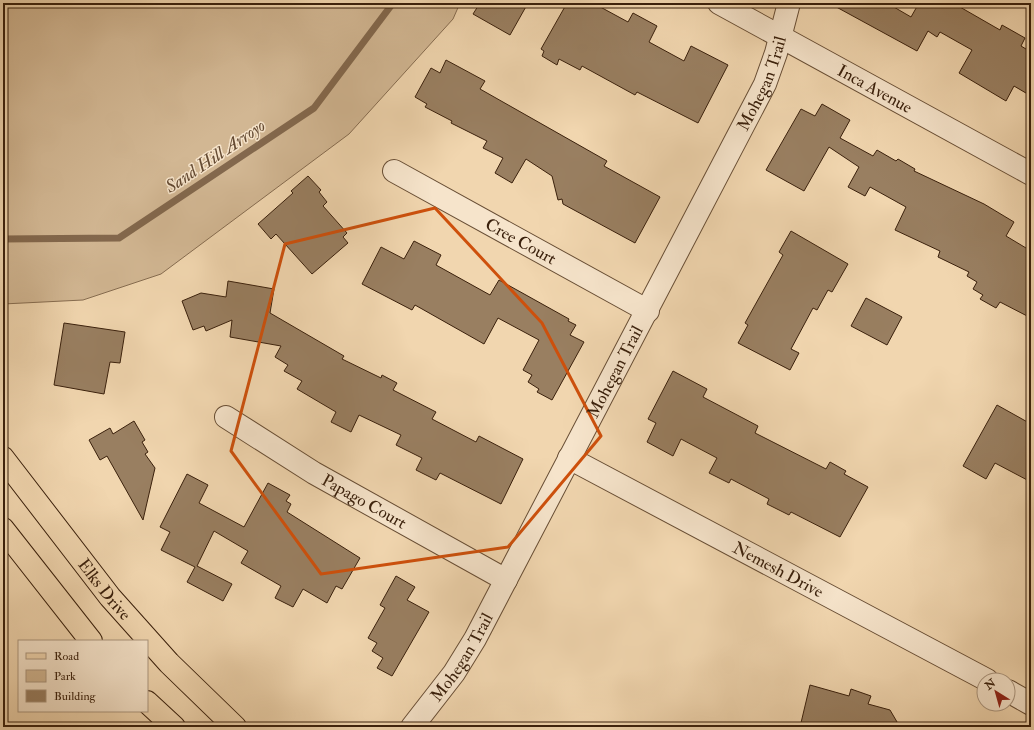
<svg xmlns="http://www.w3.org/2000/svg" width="1034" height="730" font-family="'IM FELL Double Pica',serif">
  <rect width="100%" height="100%" fill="#f1d6af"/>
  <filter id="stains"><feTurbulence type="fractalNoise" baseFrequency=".005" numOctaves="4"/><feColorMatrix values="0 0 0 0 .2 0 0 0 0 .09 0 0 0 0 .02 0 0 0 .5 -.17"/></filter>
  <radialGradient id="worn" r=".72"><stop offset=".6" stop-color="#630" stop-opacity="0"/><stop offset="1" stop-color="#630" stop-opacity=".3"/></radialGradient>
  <path fill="#d2b793" stroke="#866c50" d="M3,3H460L453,19L349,134L161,274L83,300L3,304Z"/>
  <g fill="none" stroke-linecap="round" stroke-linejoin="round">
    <path stroke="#83684d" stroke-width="7" d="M3,239L119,238L314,108L393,3"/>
  </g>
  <g fill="#997f61" stroke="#3a200c">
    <path d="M480,3H528L510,35L473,14Z"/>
    <path d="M567,3H593L628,22L633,13L657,26L649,42L684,61L691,46L728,65L698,123L637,92L635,95L582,66L580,70L559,59L557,65L542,56L544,51L541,49Z"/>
    <path d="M829,3H887L911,17L919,3H953L1000,30L1002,25L1025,38L1021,46L1031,52V96L1014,86L1006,101L959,73L972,50L940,32L937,37L928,31L917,51Z"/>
    <path d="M446,60L485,81L480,89L607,161L604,166L660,197L635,243L563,204L562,199L558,200L552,176L526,159L512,183L495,173L503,158L483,148L487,141L451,123L452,121L425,107L427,104L415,97L431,68L440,73Z"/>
    <path d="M822,104L850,120L840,138L873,156L877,150L896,161L898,159L915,169L914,171L984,204L1014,222L1006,236L1031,251V318L1000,302L996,308L980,299L983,295L973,289L977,282L967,276L969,272L938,257L940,251L895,230L906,207L870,187L865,196L848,187L859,167L829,147L804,191L766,170L801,109L815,116Z"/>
    <path d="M308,176L321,190L319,192L327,202L323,206L347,233L343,237L348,243L312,274L276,234L271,239L258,224L293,193L291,191Z"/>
    <path d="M791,231L848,264L832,292L828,290L817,310L813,308L791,349L799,353L790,370L738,343L748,325L745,323L783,255L779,252Z"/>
    <path d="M414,241L441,255L436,265L490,295L499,280L569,319L568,321L576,325L570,335L584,342L552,400L537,392L539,389L528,382L532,375L523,370L539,340L498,318L484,344L415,305L412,310L362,284L381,247L404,259Z"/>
    <path d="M228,281L274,289L270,313L344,356L342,359L381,378L382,375L397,383L393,390L436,412L432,419L476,442L479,436L523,459L501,504L440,473L436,480L416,470L422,458L396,445L401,435L359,415L351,432L331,422L336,412L297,389L302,381L284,371L288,365L275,357L281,346L230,337L232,320L206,331L204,326L193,330L182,301L201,293L226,297Z"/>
    <path d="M866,298L902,317L887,345L851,326Z"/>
    <path d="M64,323L125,332L120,363L110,362L104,394L54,385Z"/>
    <path d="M673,371L707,389L703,397L758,426L755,433L826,469L830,462L846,471L844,474L868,487L840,537L791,512L789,515L767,504L769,499L731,479L729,483L709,473L717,458L681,439L673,456L647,442L656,423L648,419Z"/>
    <path d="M997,405L1031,424V482L995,463L986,479L963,466Z"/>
    <path d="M134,421L145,440L142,442L148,452L145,454L155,468L143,520L107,456L100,460L89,440L110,428L113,434Z"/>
    <path d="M187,474L208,485L199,503L244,527L268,483L290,495L286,501L291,504L287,512L360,558L342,589L336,586L327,603L303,589L293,607L275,598L281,586L241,563L248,551L214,531L197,566L232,584L223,601L187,582L195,567L161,550L170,532L160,527Z"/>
    <path d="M396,576L415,587L407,600L429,612L392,676L377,668L383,658L372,651L377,643L368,638L385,608L380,605Z"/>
    <path d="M810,685L849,696L851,689L871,696L868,704L890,710L900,727H800Z"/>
  </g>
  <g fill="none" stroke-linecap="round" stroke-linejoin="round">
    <defs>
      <g id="minor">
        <path id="s1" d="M719,3L1031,174"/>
        <path id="s2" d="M394,171L648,311"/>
        <path id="s3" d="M226,417L314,473L506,580"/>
        <path id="s4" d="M569,458L987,680"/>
        <path d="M1008,691L1031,704"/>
        <path id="s5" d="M412,727L454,673L475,639L765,84L776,53L789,3"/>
      </g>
      <g id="major">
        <path id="s6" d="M3,458L110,597L169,663L235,727"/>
        <path d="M3,529L91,641"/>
        <path d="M147,702L174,727"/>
      </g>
    </defs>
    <use href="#minor" stroke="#684e35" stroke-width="24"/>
    <use href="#major" stroke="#3a200c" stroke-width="24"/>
    <use href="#minor" stroke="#f6e4cb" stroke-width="22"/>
    <use href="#major" stroke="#f1d6af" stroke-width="22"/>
  </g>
  <path fill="none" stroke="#ce500c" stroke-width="3" stroke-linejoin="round" d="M435,208L542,323L601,436L508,547L321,574L231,451L285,244Z"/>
  <g text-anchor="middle" stroke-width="3" stroke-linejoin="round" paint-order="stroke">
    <g font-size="17" fill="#3a200c" stroke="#f6e4cb">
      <text dy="6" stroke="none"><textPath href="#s5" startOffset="734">Mohegan Trail</textPath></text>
      <text dy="6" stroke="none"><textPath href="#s1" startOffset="178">Inca Avenue</textPath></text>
      <text dy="6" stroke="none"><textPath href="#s2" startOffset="145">Cree Court</textPath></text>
      <text dy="6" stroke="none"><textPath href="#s5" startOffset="410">Mohegan Trail</textPath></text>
      <text dy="6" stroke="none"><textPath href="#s3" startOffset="162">Papago Court</textPath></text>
      <text dy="6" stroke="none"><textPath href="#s4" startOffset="237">Nemesh Drive</textPath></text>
      <text dy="6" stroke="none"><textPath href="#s6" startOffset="166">Elks Drive</textPath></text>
      <text dy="6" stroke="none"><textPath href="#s5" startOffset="86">Mohegan Trail</textPath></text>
    </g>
    <g font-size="18" font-style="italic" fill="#644a32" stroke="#f6e4cb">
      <text transform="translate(215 156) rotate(-34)" y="6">Sand Hill Arroyo</text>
    </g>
  </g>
  <rect width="1034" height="730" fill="none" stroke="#f1d6af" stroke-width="16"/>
  <rect x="4" y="4" width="1026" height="722" fill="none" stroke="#3a200c" stroke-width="2"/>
  <rect x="8" y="8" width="1018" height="714" fill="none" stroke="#3a200c"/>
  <rect x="18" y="640" width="130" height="72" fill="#f6e4cb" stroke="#ab967f"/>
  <rect x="26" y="653" width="20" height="6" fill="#f1d6af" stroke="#ab967f"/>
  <text x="54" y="660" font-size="12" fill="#3a200c">Road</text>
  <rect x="26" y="670" width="20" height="12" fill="#d2b793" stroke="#ab967f"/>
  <text x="54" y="680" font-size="12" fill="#3a200c">Park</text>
  <rect x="26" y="690" width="20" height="12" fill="#997f61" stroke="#ab967f"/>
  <text x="54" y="700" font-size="12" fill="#3a200c">Building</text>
  <g transform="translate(996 692) rotate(323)"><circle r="19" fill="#f6e4cb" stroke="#ab967f"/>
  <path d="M0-3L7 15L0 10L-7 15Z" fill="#8f2418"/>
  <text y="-6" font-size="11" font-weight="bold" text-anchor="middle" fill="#3a200c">N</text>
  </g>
  <rect width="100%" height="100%" filter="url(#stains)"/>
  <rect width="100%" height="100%" fill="url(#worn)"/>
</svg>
